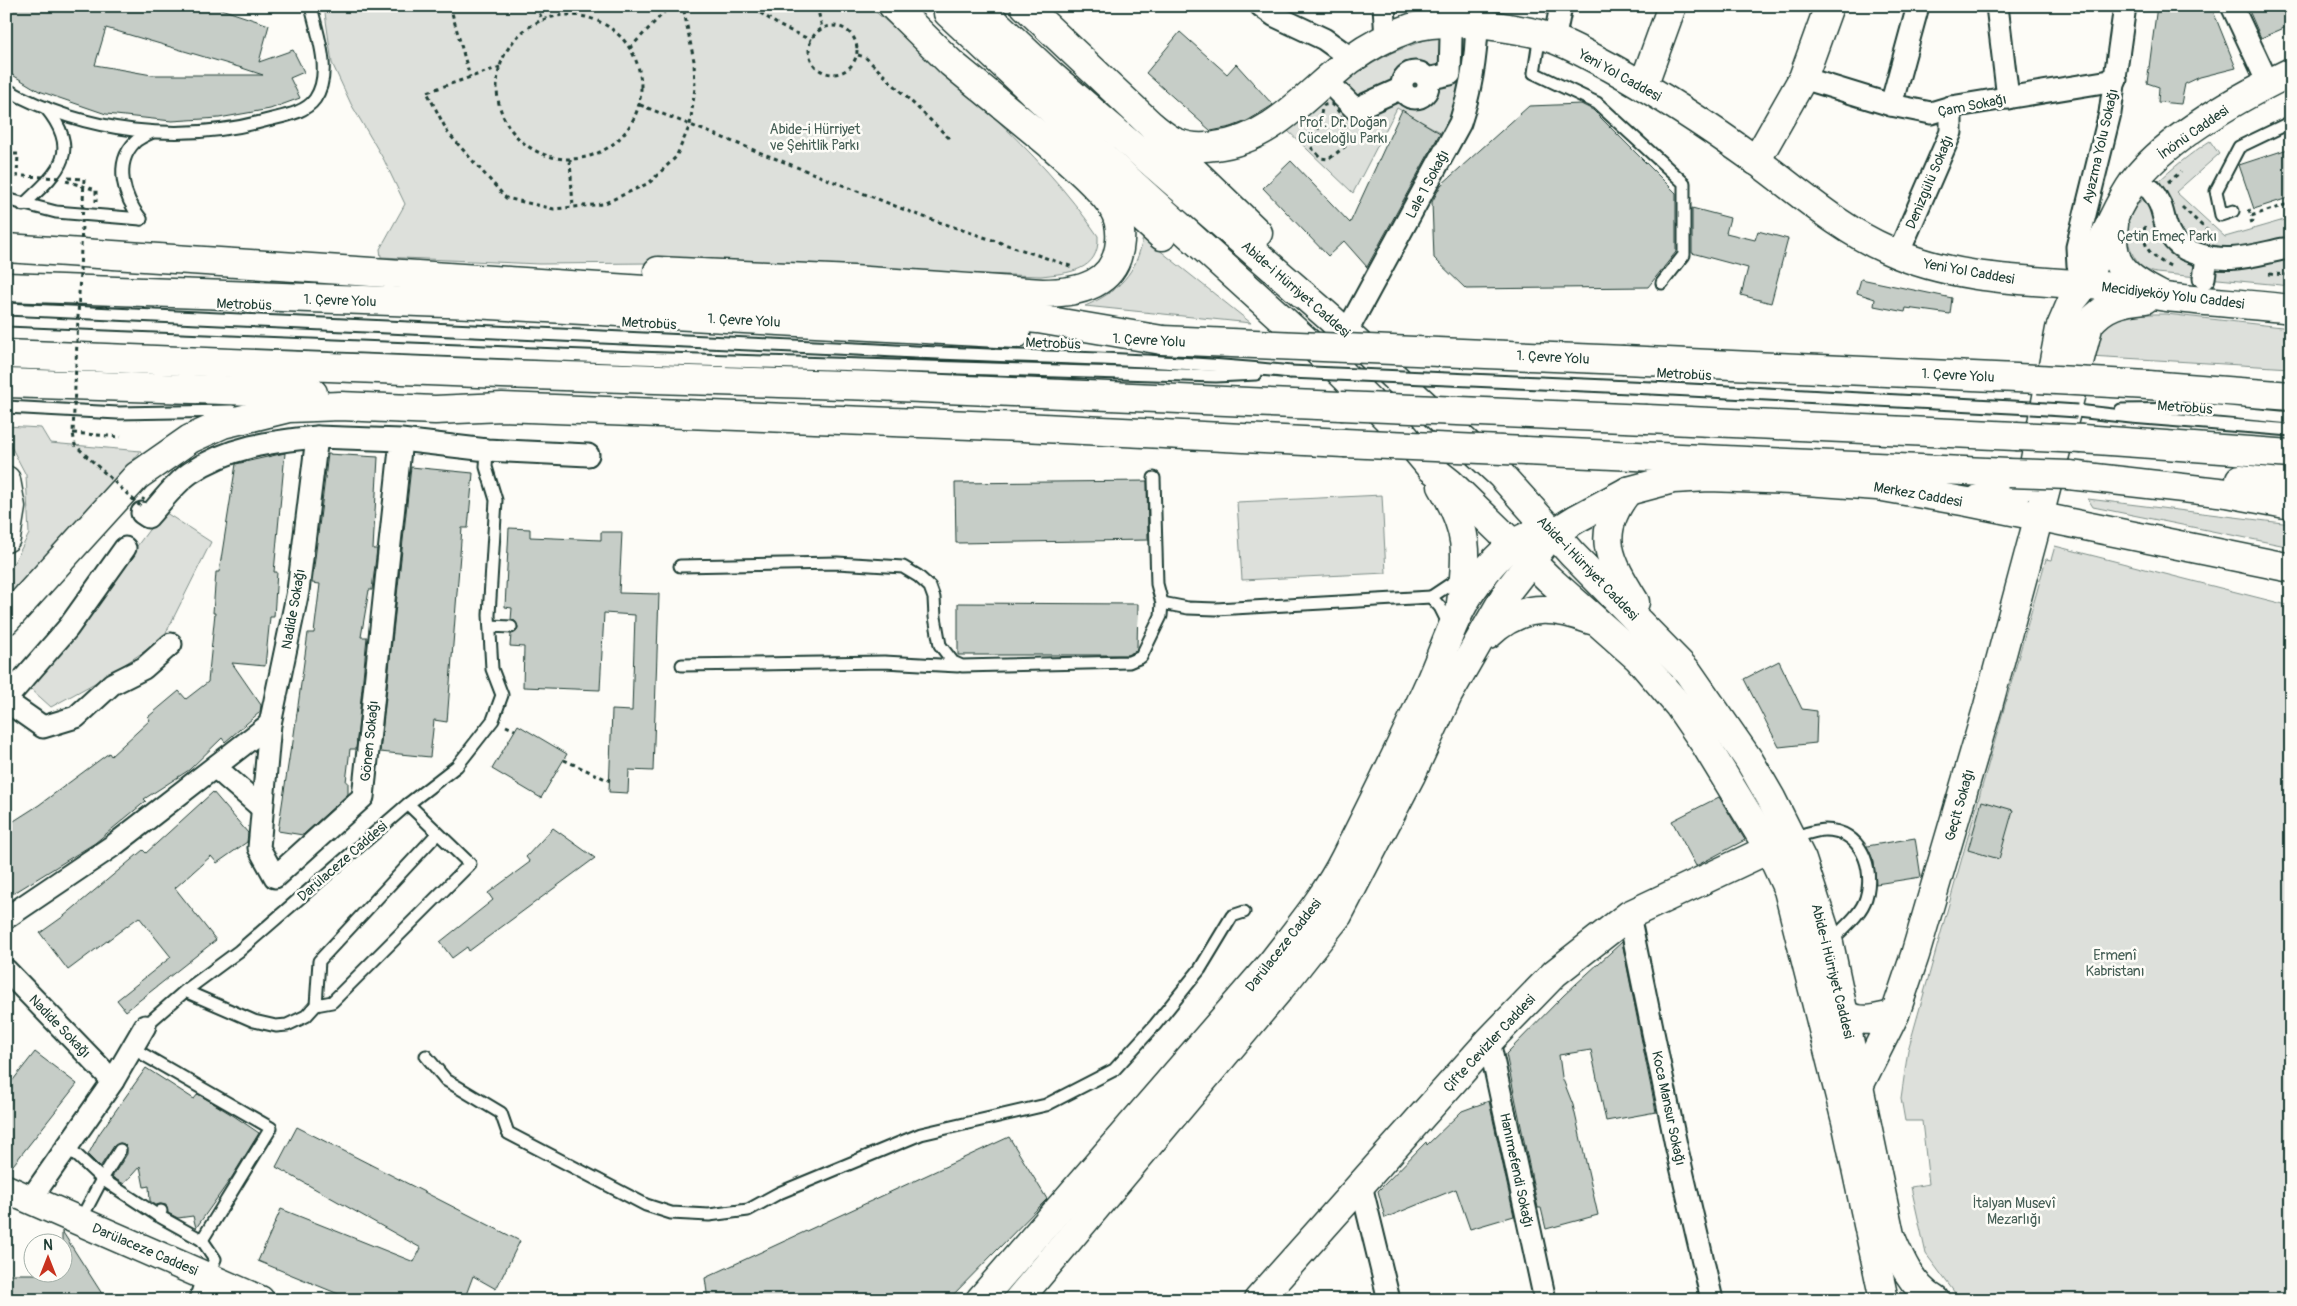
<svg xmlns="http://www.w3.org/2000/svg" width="2297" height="1306" font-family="Pangolin,sans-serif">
  <rect width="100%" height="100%" fill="#fdfcf7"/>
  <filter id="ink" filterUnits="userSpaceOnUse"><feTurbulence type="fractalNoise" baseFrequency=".02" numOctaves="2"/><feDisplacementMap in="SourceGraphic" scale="10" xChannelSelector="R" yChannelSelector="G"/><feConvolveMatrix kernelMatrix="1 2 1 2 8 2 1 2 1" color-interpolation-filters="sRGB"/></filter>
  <g filter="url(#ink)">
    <g fill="#dde0db" stroke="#7e8e88">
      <path d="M324,6H869C950,78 1037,146 1098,236C1100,272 1067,273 1041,276L649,263L539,264L381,257L380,249L405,204L384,160L351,104L332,63Z"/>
      <path d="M1471,37L1467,72L1444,134L1397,108L1353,193L1286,129L1345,79L1391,53L1430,38Z"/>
      <path d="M2210,141L2219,154L2176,192L2225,237L2291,218V286L2156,273C2144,270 2139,266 2133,255C2129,248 2126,233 2127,225C2133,198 2187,155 2210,141Z"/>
      <path d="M1143,237L1251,323L1085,306C1118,292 1137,273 1143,237Z"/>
      <path d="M2127,314H2166L2291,328V368L2090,356C2095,331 2102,321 2127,314Z"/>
      <path d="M6,426L41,428L50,443L141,451L107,489L6,609V577L29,534L26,475L6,437Z"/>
      <path d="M1382,495L1386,573L1242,580L1237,502Z"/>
      <path d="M2088,499L2291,524V547L2093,507Z"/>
      <path d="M163,511L211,542L163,639L104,678L51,707L31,689Z"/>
      <path d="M2055,546L2291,606V1300H1974L1955,1293L1926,1254L1911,1187L1929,1184L1922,1121H1905L1901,1098L1908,1050L2046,559L2051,560Z"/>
    </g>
    <g fill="#c6cdc7" stroke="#1f3d34" fill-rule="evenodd">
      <path d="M6,6H212L269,25L259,62L293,50L304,72L290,78L300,98L270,109L219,118L172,121L106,114L39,91L6,71ZM106,28L242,68L263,75H152L95,65Z"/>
      <path d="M2157,6H2211L2236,68L2200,77L2185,84L2181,104L2158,102L2159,87L2147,83Z"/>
      <path d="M2247,6H2291V25L2261,38Z"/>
      <path d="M1180,32L1227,74L1236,64L1273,105L1247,121L1231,127L1211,131L1146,73Z"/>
      <path d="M1581,104L1593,110L1676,193V252L1648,287L1466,289L1434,258L1432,202L1441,185L1529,106Z"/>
      <path d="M1402,110L1440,133L1367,267L1344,241L1328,256L1263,188L1291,161L1350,223Z"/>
      <path d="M2291,148V197L2254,209L2239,165Z"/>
      <path d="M1692,208L1730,218L1726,233L1755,240L1758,231L1788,239L1771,303L1741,295L1748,268L1692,253Z"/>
      <path d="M1861,279L1952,298L1950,314L1906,308L1905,312L1874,306L1875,299L1857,293Z"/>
      <path d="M285,453L274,572H277L274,617H270L265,666L232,663L261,705L260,712L225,742L222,738L189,770L144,799L146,801L95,843L6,898V826L39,805L109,753L111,756L150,720L148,717L179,691L186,699L208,682L215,613H213L216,572H219L236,464Z"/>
      <path d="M328,454L378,457L373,549H377L372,590H369L361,637H367L356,749H350L346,782H348V794L303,835L278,831L291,746L292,749L308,633H314L320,584L312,583Z"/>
      <path d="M411,467L473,473L468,528H462L447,722L434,720L430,757L380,752Z"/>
      <path d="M1147,481L1148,540L956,543L955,483Z"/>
      <path d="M509,528L530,529V537L601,540V532H622L619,593L659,594L653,771L629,770L628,793L609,792L612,710L632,711L635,615L604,613L600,690L523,687L524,647L510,646L511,634L517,631L518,627L515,621L511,620L512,608L505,607Z"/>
      <path d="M958,603L1138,604L1137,647L1136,651L1127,655H958Z"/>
      <path d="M1779,661L1802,709L1817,711L1816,743L1779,747L1744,679Z"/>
      <path d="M518,725L567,754L541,798L492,769Z"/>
      <path d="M213,792L248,833L247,842L217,863L211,856L175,888L216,940L126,1011L117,1000L171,957L139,917L68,970L40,933L64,916L143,850L146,853Z"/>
      <path d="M1719,797L1745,840L1696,866L1672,821Z"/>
      <path d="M1982,801L2013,810L1999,859L1968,850Z"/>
      <path d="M553,828L595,858L469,951L467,947L452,958L440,942L493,900L488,893L530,862L526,857Z"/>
      <path d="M1915,838L1921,877L1876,884L1874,862L1867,846Z"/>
      <path d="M1622,942L1656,1112L1606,1121L1591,1050L1559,1055L1562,1077L1573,1105L1598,1215L1546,1229L1541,1208H1538L1506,1054L1564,995Z"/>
      <path d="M35,1052L77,1084L6,1174V1089Z"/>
      <path d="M146,1068L194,1099L198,1094L234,1116L259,1133L232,1177L196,1228L193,1216L178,1218L168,1213L166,1205L160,1204L156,1205L150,1201L149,1186L144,1187L140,1166L124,1184L112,1177L127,1154V1147L124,1144L120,1143L114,1146L100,1167L88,1155L99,1134Z"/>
      <path d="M1489,1101L1514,1216L1470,1229L1456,1189L1385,1218L1378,1191L1426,1142L1427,1145L1462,1111Z"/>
      <path d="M297,1127L520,1241L496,1289L473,1276L464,1300H353L258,1261L281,1209L414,1262L421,1248L276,1167Z"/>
      <path d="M1009,1137L1047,1199L948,1300H708L705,1278Z"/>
      <path d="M62,1231L106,1300H6V1274H62Z"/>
    </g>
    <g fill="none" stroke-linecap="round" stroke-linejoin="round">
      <defs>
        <g id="lane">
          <path d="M1540,34L1534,73L1597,103L1684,183V255L1662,283"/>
          <path d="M6,89C84,133 181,144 268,120C284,116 305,113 315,99C333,73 317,34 311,6"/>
          <path d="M6,199L56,212L141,219"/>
          <path d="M23,205C57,173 83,153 46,108"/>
          <path d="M2233,211L2221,215L2216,191L2239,147L2291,122"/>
          <path d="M141,219C124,198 113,164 135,142C139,138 147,135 152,132"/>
          <path d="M6,309C297,320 587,335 877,350C1015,358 1153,357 1290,372"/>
          <path d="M6,333L636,358L1216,376L1256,374"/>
          <path d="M1651,388L2031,408"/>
          <path d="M6,407L118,413L232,411"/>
          <path d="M2121,410L2196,409L2291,418"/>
          <path d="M2077,411L2131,417L2291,430"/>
          <path d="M680,566L837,563L903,567L918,576L930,587L934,598L935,617L940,645L953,662L962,666L1129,662L1141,657L1161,616L1162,603L1157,584L1154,478"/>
          <path d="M1162,603L1188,608L1216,609L1431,597"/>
          <path d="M490,626L511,627"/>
          <path d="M1450,627L1440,607L1431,597L1461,577"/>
          <path d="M682,665L884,662L958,666"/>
          <path d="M1792,838C1802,835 1815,830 1825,830C1861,830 1875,868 1866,898C1861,915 1842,929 1830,942"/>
          <path d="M185,991L254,1021L276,1026L287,1025L306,1016L316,1005L332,1002L470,864L408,804"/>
          <path d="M316,1005L319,961L437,834"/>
          <path d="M145,1026L185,991L239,951L408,804L457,766L493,720L502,695L492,669L489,615L496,500L486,467L487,450"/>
          <path d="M132,1048L271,1128L202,1240L157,1215"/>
          <path d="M426,1056L446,1080L501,1113L508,1133L646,1205L671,1213L709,1215L748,1210L779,1193L921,1134L1046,1105L1114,1070L1155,1025L1200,969L1232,916L1244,912"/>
          <path d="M67,1146L102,1179L80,1221"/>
          <path d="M120,1150L102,1179L157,1215L161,1211"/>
          <path d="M202,1240L215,1259L208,1276"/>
        </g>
        <g id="street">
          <path d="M1261,6L1275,16L1324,39L1352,59"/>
          <path d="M1384,6L1386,39"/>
          <path d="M1997,6L2008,98"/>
          <path d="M2232,6L2268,83"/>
          <path d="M1554,41L1561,6"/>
          <circle cx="1415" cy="85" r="13"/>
          <path d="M1803,78L1891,105L1931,113L1951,107L2116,80"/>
          <path d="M1427,79L1450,74L1451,37"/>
          <path d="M1334,88L1355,109L1402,88"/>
          <path d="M1891,105L1918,6"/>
          <path d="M2151,190C2166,208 2161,220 2171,236C2176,245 2183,249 2192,252C2226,265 2250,256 2283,249H2291"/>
          <path d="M1898,254L1951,132V107"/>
          <path d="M2204,278L2207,258"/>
          <path d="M2085,285L2078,265L2077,247L2110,113L2125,6"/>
          <path d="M1346,333L1460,123C1471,90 1476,60 1477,26L1468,15L1469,6"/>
          <path d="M401,440L363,797L275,877L259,848L270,724L298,591L317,437L401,440L487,450L588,455"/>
          <path d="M142,513L148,517C161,503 174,484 190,473C228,447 273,441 317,437"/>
          <path d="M6,699L68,628L125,548"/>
          <path d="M6,701L43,727L76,717L112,684L144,668L171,644"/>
          <path d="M215,767L262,808"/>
          <path d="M1629,915L1676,1145L1712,1300"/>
          <path d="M6,918L114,845L270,724"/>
          <path d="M6,970L113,1081"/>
          <path d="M1489,1041L1545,1300"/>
          <path d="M1361,1185L1389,1300"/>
          <path d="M30,1200L113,1081L145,1026"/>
          <path d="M200,1300L208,1276"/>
        </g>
        <g id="secondary">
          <path d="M1643,86L1672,6"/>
          <path d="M1756,161L1803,78L1829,6"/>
          <path d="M2114,224C2108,265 2126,278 2160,295"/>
          <path d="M2085,285C2097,253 2118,199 2139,175C2174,134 2242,96 2291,72"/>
          <path d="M1844,1014C1861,1024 1877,1019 1895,1014"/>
          <path d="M1859,1086L1895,1014L1915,955L1988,706L2039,516"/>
          <path d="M6,1189L260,1300"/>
          <path d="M1258,1300L1489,1041L1555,973L1629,915L1769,849"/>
        </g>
        <g id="primary">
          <path d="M893,6L951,63L1052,146L1087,168L1162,236"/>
          <path d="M978,6L1052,76L1330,318L1500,474L1572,554L1688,672L1749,760L1771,798L1802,860L1829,943L1890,1235C1900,1259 1911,1286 1935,1300"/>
          <path d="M1025,6L1152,126L1171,149L1258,233"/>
          <path d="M948,13L1057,115L1334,366L1400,431L1431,468L1450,483L1549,579L1638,658L1679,706L1705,744L1769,849L1788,890L1846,1121L1884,1300"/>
          <path d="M1152,126C1160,132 1168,140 1178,143C1190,148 1202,148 1215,146C1272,140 1307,93 1350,60C1368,47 1390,35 1411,28C1446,18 1495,25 1530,32C1556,37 1586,54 1610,67C1661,95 1711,128 1758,162C1800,193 1840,229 1888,250C1955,281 2032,280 2104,286C2125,287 2145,294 2166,297C2207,302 2249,304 2291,309"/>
          <path d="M1442,486C1469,530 1468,553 1461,603"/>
          <path d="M1628,491C1594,534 1609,560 1635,602"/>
          <path d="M1979,499C2007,491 2016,502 2033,470L2060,329L2072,301L2085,285"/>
          <path d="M2039,516L2089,324C2104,305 2122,301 2145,299"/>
          <path d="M1488,635C1520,604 1551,605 1591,620"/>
          <path d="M980,1300L1271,964C1297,930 1326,896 1345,858C1374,801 1403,742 1429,684C1443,653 1453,618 1472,590C1486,570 1504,546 1528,536"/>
          <path d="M1018,1300L1278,991L1338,915L1411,775L1448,695L1509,589L1552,534L1576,519L1628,491L1673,479L1709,477L1792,480L1877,486L1968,502L2291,568"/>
        </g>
        <g id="highway">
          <path d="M6,248L904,307L1038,319L1162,340"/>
          <path d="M658,271L853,280L1042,293C1079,293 1117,285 1120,241C1121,229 1119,218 1113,208C1103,190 1068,160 1052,146"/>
          <path d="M6,287L473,304L1016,334"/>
          <path d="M6,354L502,374L875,386L1341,406"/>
          <path d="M1624,360L2038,379"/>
          <path d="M6,383L313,393"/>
          <path d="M2148,385L2291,396"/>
          <path d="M1647,419L2016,436"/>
          <path d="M2082,439L2291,454"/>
          <path d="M1526,451L2008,473"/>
          <path d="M2069,475L2227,493L2291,505"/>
          <path d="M2240,479L2291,484"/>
          <path d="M6,480L11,507L6,538"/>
          <path d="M6,620L137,476L190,439L223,424L289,408L340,406L435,410L502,407L1023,427L1344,443"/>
        </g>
      </defs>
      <use href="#lane" stroke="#1f3d34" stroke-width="15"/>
      <use href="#street" stroke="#1f3d34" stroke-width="25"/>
      <use href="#secondary" stroke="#1f3d34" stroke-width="31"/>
      <use href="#primary" stroke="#1f3d34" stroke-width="31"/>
      <use href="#highway" stroke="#1f3d34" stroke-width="31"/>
      <g stroke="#1f3d34" stroke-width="3" stroke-dasharray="4 4" stroke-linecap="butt">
        <path d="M450,6L470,77"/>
        <path d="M536,6L543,21"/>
        <path d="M746,6L756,10L780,26L811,40"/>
        <path d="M817,6L822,28"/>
        <circle cx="569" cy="87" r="72"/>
        <circle cx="833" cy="50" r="24"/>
        <path d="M630,48L670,6"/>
        <path d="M858,55L865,57L949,138"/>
        <path d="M500,67L427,92L448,133L506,198L554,209L603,204L649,183L676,157L690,125L695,88L694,61L683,6"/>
        <path d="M1331,104C1343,113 1349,129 1348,144L1329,159L1321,158L1310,146C1311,138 1314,137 1317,131C1322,122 1319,113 1324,105Z"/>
        <path d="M640,105L918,215L1073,267"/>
        <path d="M6,154H18L17,176H23"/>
        <path d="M570,160L573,207"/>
        <path d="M68,178L84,179"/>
        <path d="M66,181L96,190V202"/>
        <path d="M2168,182L2181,172"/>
        <path d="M2182,207L2214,237"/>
        <path d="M2249,209L2251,216L2291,203"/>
        <path d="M2250,222L2253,221L2251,216"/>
        <path d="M2145,226C2141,249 2153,259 2173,267"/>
        <path d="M2269,274L2291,275"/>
        <path d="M73,433L121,437"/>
        <path d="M506,726L515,730"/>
        <path d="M564,760L610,781"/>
      </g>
      <use href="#lane" stroke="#fdfcf7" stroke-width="11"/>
      <use href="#street" stroke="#fdfcf7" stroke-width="21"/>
      <use href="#secondary" stroke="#fdfcf7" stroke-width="28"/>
      <use href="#primary" stroke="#fdfcf7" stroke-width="28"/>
      <use href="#highway" stroke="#fdfcf7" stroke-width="28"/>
      <defs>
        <g id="lane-bridge">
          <path d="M1290,372L1651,388"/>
          <path d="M2031,408L2077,411"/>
        </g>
        <g id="highway-bridge">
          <path d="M1162,340L1624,360"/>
          <path d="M2038,379L2148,385"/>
          <path d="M1341,406L1647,419"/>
          <path d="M2016,436L2082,439"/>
          <path d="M1344,443L1526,451"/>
          <path d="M2008,473L2069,475"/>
        </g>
      </defs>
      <use href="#lane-bridge" stroke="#1f3d34" stroke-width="15" stroke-linecap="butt"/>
      <use href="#highway-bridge" stroke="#1f3d34" stroke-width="31" stroke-linecap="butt"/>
      <g stroke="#1f3d34" stroke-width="3" stroke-dasharray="4 4" stroke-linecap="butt">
        <path d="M23,176L62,178"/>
        <path d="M84,179L73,433L75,445L139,505L144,498"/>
      </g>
      <use href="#lane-bridge" stroke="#fdfcf7" stroke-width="11"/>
      <use href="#highway-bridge" stroke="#fdfcf7" stroke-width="28"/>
    </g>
  </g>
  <g text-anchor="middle" stroke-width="5" stroke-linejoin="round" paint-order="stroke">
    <g font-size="14" fill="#1f3d34" stroke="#fdfcf7">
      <text transform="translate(1620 75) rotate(29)" y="5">Yeni Yol Caddesi</text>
      <text transform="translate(1972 105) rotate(-11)" y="5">Çam Sokağı</text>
      <text transform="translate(2193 132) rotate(-35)" y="5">İnönü Caddesi</text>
      <text transform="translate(2100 146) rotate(-77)" y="5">Ayazma Yolu Sokağı</text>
      <text transform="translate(1929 182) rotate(-67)" y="5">Denizgülü Sokağı</text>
      <text transform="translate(1427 184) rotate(-62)" y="5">Lale 1 Sokağı</text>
      <text transform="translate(1969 271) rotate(10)" y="5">Yeni Yol Caddesi</text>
      <text transform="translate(1296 289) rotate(41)" y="5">Abide-i Hürriyet Caddesi</text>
      <text transform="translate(2173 295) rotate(7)" y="5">Mecidiyeköy Yolu Caddesi</text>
      <text transform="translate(340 300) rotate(2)" y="5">1. Çevre Yolu</text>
      <text transform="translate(244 304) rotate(2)" y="5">Metrobüs</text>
      <text transform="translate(744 320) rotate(3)" y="5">1. Çevre Yolu</text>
      <text transform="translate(649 323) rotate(3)" y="5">Metrobüs</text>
      <text transform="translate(1149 340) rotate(3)" y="5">1. Çevre Yolu</text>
      <text transform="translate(1053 343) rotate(2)" y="5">Metrobüs</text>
      <text transform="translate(1553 357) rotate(3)" y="5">1. Çevre Yolu</text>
      <text transform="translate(1684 374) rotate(3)" y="5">Metrobüs</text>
      <text transform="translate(1958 375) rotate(3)" y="5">1. Çevre Yolu</text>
      <text transform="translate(2185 407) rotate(4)" y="5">Metrobüs</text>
      <text transform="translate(1918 494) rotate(10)" y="5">Merkez Caddesi</text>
      <text transform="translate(1588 568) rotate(46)" y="5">Abide-i Hürriyet Caddesi</text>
      <text transform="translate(293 609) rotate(-80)" y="5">Nadide Sokağı</text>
      <text transform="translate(369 741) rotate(-84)" y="5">Gönen Sokağı</text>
      <text transform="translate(1959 805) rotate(-74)" y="5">Geçit Sokağı</text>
      <text transform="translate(342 861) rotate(-41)" y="5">Darülaceze Caddesi</text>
      <text transform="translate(1283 945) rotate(-52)" y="5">Darülaceze Caddesi</text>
      <text transform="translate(1833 971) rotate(76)" y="5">Abide-i Hürriyet Caddesi</text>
      <text transform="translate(60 1026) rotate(46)" y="5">Nadide Sokağı</text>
      <text transform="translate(1489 1043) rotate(-47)" y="5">Çifte Cevizler Caddesi</text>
      <text transform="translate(1669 1108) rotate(78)" y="5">Koca Mansur Sokağı</text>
      <text transform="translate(1517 1170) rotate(78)" y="5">Hanımefendi Sokağı</text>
      <text transform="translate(145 1249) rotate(23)" y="5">Darülaceze Caddesi</text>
    </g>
    <g font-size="14" fill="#455e55" stroke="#fdfcf7">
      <text x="1343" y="127">Prof. Dr. Doğan<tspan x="1343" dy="16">Cüceloğlu Parkı</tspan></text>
      <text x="815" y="134">Abide-i Hürriyet<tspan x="815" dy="16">ve Şehitlik Parkı</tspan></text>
      <text x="2167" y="241">Çetin Emeç Parkı</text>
      <text x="2115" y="960">Ermenî<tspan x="2115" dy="16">Kabristanı</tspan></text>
      <text x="2014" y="1208">İtalyan Musevî<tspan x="2014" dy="16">Mezarlığı</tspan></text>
    </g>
  </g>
  <rect width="2297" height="1306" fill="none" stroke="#fdfcf7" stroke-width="25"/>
  <rect x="12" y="12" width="2272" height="1281" fill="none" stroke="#1f3d34" stroke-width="2" filter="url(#ink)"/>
  <g transform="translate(48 1258)"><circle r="24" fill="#fdfcf7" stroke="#a4b0a9"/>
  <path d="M0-4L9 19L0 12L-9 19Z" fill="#c8321e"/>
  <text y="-8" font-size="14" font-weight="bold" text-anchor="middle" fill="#1f3d34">N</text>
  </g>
</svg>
